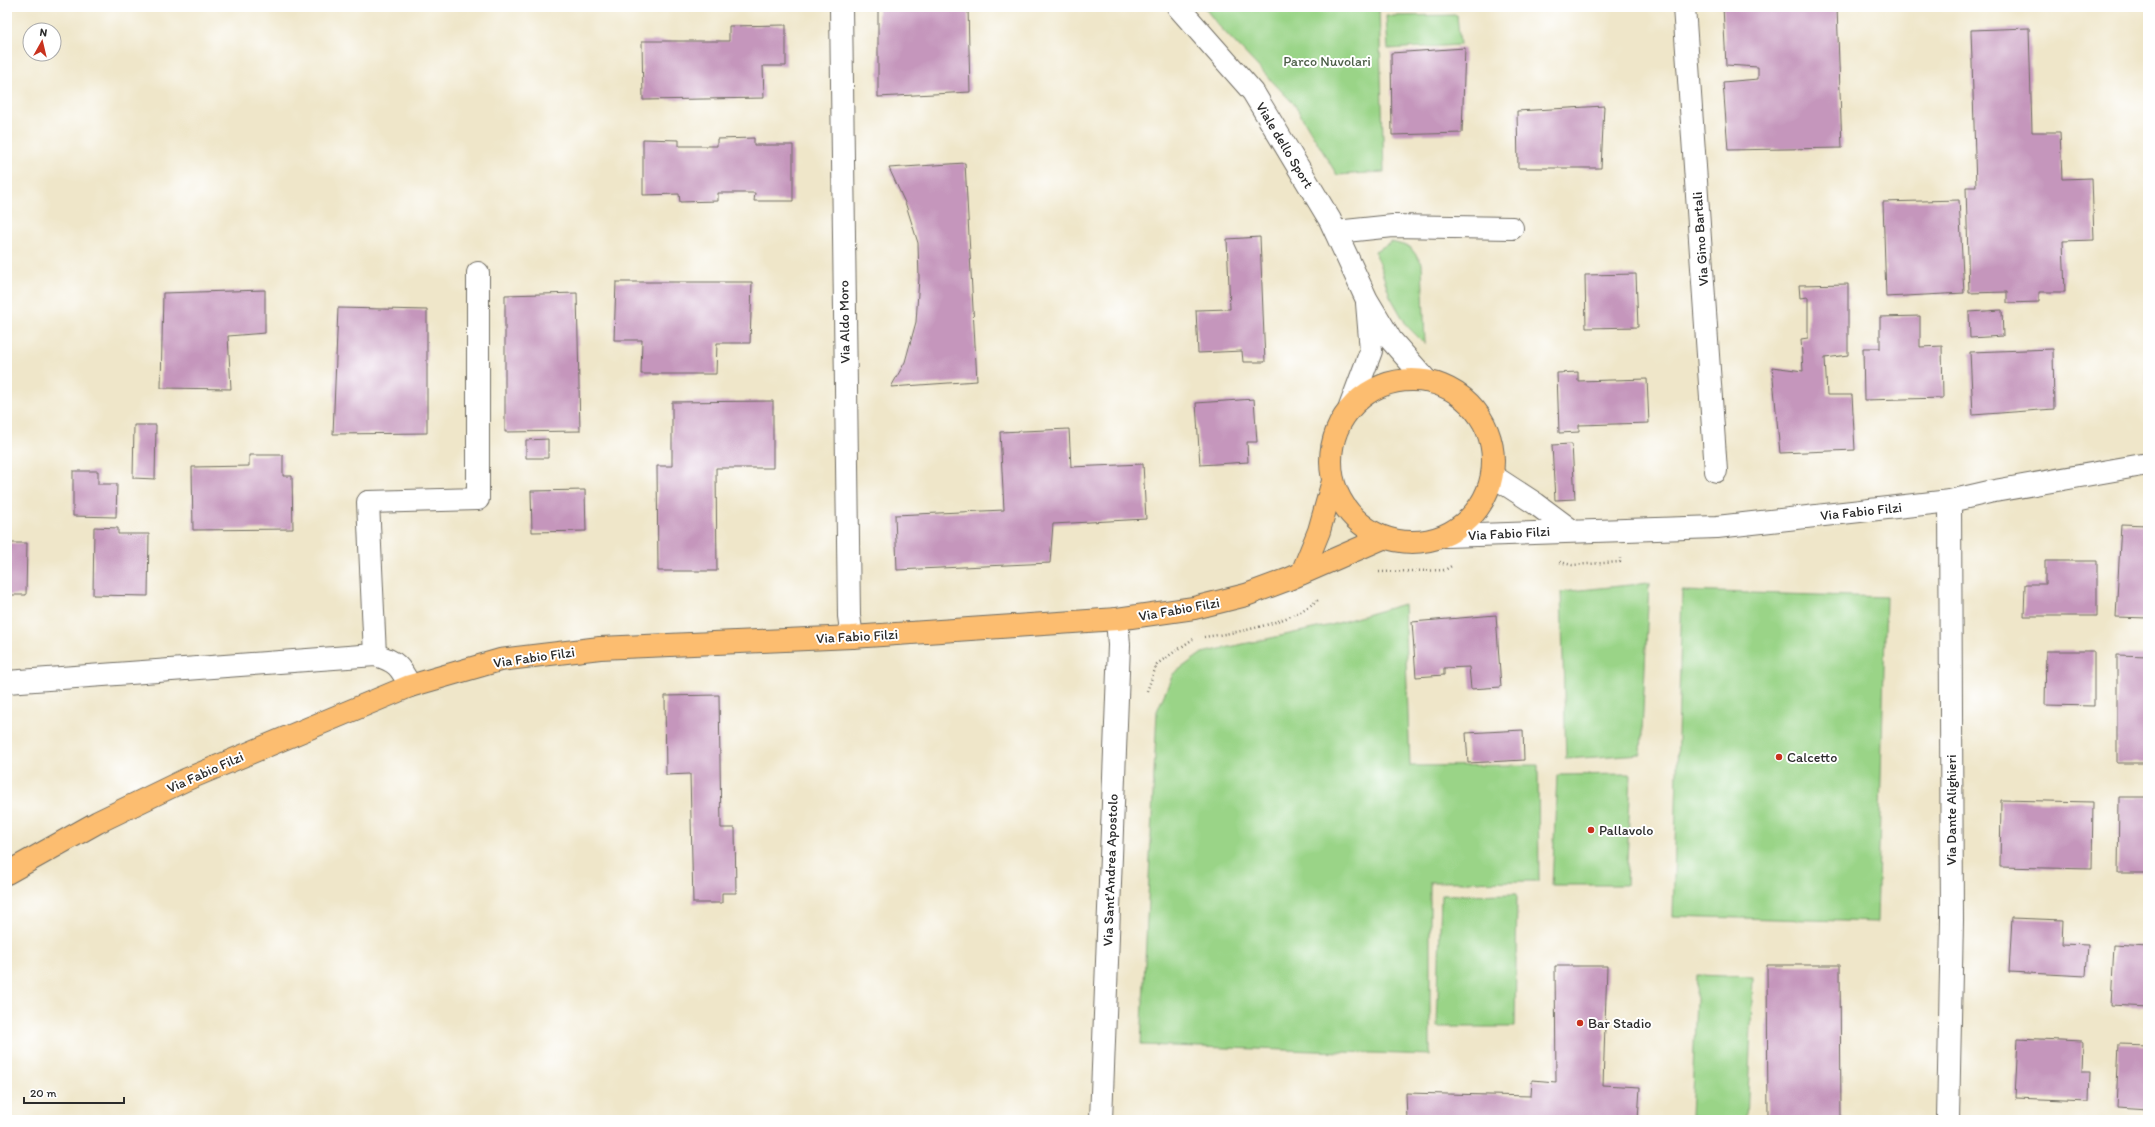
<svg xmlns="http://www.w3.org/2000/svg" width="2155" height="1127" font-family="Itim,sans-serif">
  <rect width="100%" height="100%" fill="#fff"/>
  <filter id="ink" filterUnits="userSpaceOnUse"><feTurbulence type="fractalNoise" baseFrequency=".025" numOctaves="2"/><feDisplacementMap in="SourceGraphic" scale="8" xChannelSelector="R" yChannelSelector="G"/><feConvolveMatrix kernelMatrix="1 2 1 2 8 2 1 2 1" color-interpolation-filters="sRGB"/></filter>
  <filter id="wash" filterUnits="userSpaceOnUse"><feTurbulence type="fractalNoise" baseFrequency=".012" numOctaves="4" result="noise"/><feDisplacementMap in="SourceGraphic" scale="16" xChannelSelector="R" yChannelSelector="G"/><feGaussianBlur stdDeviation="0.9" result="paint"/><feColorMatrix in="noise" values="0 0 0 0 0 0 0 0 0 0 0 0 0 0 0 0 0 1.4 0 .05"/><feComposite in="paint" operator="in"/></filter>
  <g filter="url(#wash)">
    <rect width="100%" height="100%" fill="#efe6c9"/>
    <g fill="#9ad487" stroke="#628059">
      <path d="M1204,7H1379L1384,172L1337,175L1294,104L1218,25Z"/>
      <path d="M1457,15L1460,45L1388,49L1386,16Z"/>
      <path d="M1392,242L1410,247L1422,263L1425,344L1407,326L1390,296L1375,251Z"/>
      <path d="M1649,583L1641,754L1566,759L1561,592Z"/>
      <path d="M1682,591L1886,597L1877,922L1673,916Z"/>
      <path d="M1404,604L1410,766L1538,765L1539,881L1430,882V1055L1141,1045L1157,711L1173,674L1202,653L1331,625Z"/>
      <path d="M1631,774L1626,885H1552L1557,775Z"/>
      <path d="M1517,894L1515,1027H1437L1441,895Z"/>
      <path d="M1697,975L1753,977L1747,1120L1691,1118Z"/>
    </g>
    <g id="blocks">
      <g fill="#c596bc">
        <path d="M878,7H968L970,92L878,97Z"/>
        <path d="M1723,7H1837L1842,148L1728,150L1723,82L1758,79V67L1726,65Z"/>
        <path d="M786,25V66H763L764,98L643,100L642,41H729V26Z"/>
        <path d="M2029,28L2032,132H2060L2062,179L2092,178L2094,240L2063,241L2065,292H2039V302L2007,303V292L1969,293L1966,187H1976L1971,30Z"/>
        <path d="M1465,48L1462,133L1392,135L1391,53Z"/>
        <path d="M1604,106L1601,168H1518L1517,111Z"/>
        <path d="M754,138V145H793V201H754L755,193H718V201L680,202L679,194L643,195V139L679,140V146H717V139Z"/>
        <path d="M965,163L977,381L891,387L905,362L916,322L919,278L918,243L906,205L889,168Z"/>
        <path d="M1959,200L1964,293L1886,297L1883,202Z"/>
        <path d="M1260,237L1265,362H1243L1242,351L1198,353L1196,310L1230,309L1227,239Z"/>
        <path d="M1636,274L1638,327L1586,328L1585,275Z"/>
        <path d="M616,282H752L750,343H717L716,374H641L642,340H614Z"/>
        <path d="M1848,284V355L1825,358L1827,395H1852L1855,450L1780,453L1772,367L1803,371L1801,339L1808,338V297L1800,298L1799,285Z"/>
        <path d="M265,290V333L228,336L231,389L161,388L163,293Z"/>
        <path d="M577,293L580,431L505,432V295Z"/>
        <path d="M338,308L427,310V433L333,434Z"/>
        <path d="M2002,310L2003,336L1970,338L1969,312Z"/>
        <path d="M2147,314H2148V384H2146Z"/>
        <path d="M1920,316V347L1942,346L1943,398L1864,400L1863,348H1880V317Z"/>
        <path d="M2053,349L2054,409L1973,415L1970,352Z"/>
        <path d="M1578,372V381L1647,379L1649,423L1579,425V432L1559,433L1557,373Z"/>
        <path d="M1254,399L1257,442H1247L1248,462L1200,465L1196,403Z"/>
        <path d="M773,401V468H716L717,571H658L657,466H672V402Z"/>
        <path d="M134,425H156L155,479L133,478Z"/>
        <path d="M1069,429L1071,467L1143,464L1146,519L1053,524L1050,563L897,570L895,515L1004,510L1000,432Z"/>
        <path d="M548,439V458H526V440Z"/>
        <path d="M1572,444L1575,499L1555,500L1552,445Z"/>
        <path d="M249,455H283V476H292L293,529L193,530L192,467L249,466Z"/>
        <path d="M73,471H98V484H117L116,517L73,516Z"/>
        <path d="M585,490L586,531L532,532L531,491Z"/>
        <path d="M2121,524L2148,525V618L2116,617Z"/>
        <path d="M94,527L118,528V534H149L148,596L93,595Z"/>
        <path d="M7,543H27L26,595H7Z"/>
        <path d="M2045,561H2097V616H2024L2025,584H2045Z"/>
        <path d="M1496,615L1501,687L1471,689L1469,667L1444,668V675L1416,677L1412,622Z"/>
        <path d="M2046,651H2094V706L2045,705Z"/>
        <path d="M2117,655L2148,656V763H2117Z"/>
        <path d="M719,695L721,828H735L736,893H722V903H693L690,774L666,775L665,696Z"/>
        <path d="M1523,730L1524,760L1468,763L1466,733Z"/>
        <path d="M2119,797H2148V873H2118Z"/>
        <path d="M2001,800L2093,802L2092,869L2000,867Z"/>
        <path d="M2012,918L2063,920L2062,944L2088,945L2086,976L2009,972Z"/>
        <path d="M2114,944L2148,946V1007L2111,1005Z"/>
        <path d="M1767,965H1840L1841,1120H1768Z"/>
        <path d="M1555,966H1607L1603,1085L1640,1087L1638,1120H1407L1406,1093L1531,1096L1532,1080L1556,1082Z"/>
        <path d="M2018,1038L2082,1041L2081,1071H2090L2089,1101L2015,1098Z"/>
        <path d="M2119,1044L2148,1045V1109L2116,1107Z"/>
      </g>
    </g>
  </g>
  <g filter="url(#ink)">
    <use href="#blocks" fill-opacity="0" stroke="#706c62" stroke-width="1"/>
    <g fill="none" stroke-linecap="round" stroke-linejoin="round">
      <defs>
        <g id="minor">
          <path d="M841,7L849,616L852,637"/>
          <path d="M1178,7L1253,92L1330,220L1367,300L1391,340L1427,381"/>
          <path d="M1684,7L1716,471"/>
          <path d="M1336,232L1393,226L1512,228"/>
          <path d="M1350,407L1371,351L1367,303"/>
          <path d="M1493,476L1536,504L1571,530"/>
          <path d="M1446,536L1717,527L1950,501L1989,492L2148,464"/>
          <path d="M375,655L368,502L478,499V273"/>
          <path d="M7,682L375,655C396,661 400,666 410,686"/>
          <path d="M1101,1120L1119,645L1117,619"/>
          <path d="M1948,1120L1952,920L1950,501"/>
        </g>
        <g id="major">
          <circle cx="1412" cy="461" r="81"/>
          <path d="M1302,573L1319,531L1333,481"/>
          <path d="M7,873L98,822L185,780L410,686L500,660L600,648L852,637L1117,619L1194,608L1246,595L1289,579L1383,538"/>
        </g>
      </defs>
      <use href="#minor" stroke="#706c62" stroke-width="24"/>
      <use href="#major" stroke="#706c62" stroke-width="24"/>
      <g stroke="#706c62" stroke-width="2.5" stroke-dasharray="1 3" stroke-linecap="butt">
        <path d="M1560,562L1572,565L1620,562V558"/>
        <path d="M1379,572L1445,570L1453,565"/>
        <path d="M1204,637C1242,632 1287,624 1318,600"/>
        <path d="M1147,691L1157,664L1193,639"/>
      </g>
      <use href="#minor" stroke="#fff" stroke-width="22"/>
      <use href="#major" stroke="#fcbd6f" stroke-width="22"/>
    </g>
  </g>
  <g fill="#c8321e" stroke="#fff" stroke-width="1.5">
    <circle cx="1779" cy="757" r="4"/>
    <circle cx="1591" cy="830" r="4"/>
    <circle cx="1580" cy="1023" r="4"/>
  </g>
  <g text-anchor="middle" stroke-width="4" stroke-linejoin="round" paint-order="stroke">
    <g font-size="14" fill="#4c5e47" stroke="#fff">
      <text x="1327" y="66">Parco Nuvolari</text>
    </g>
    <g font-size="14" fill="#2b2b2b" stroke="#fff">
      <text transform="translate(1285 145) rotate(59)" y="5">Viale dello Sport</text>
      <text transform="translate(1700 239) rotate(-94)" y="5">Via Gino Bartali</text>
      <text transform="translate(844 322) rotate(-91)" y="5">Via Aldo Moro</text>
      <text transform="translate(1861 511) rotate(-6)" y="5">Via Fabio Filzi</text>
      <text transform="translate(1509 533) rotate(-3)" y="5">Via Fabio Filzi</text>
      <text transform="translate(1179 609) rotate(-10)" y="5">Via Fabio Filzi</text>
      <text transform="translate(857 636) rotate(-3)" y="5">Via Fabio Filzi</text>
      <text transform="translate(534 657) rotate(-8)" y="5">Via Fabio Filzi</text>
      <text transform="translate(205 772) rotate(-24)" y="5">Via Fabio Filzi</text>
      <text transform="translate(1951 810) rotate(-90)" y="5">Via Dante Alighieri</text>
      <text transform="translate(1110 870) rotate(-88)" y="5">Via Sant'Andrea Apostolo</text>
    </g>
    <g font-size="14" fill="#2b2b2b" stroke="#fff" text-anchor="start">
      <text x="1787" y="762">Calcetto</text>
      <text x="1599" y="835">Pallavolo</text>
      <text x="1588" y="1028">Bar Stadio</text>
    </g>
  </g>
  <rect width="2155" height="1127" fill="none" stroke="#fff" stroke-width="24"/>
  <g transform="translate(42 42) rotate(8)"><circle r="19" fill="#ffffff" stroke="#aaaaaa"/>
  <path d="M0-3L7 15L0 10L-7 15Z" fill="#c8321e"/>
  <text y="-6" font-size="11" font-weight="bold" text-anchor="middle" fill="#2b2b2b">N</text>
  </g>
  <path d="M24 1097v6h100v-6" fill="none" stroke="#2b2b2b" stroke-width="2"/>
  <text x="30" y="1097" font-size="12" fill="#2b2b2b" stroke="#ffffff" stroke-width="3" paint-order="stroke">20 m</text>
</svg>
